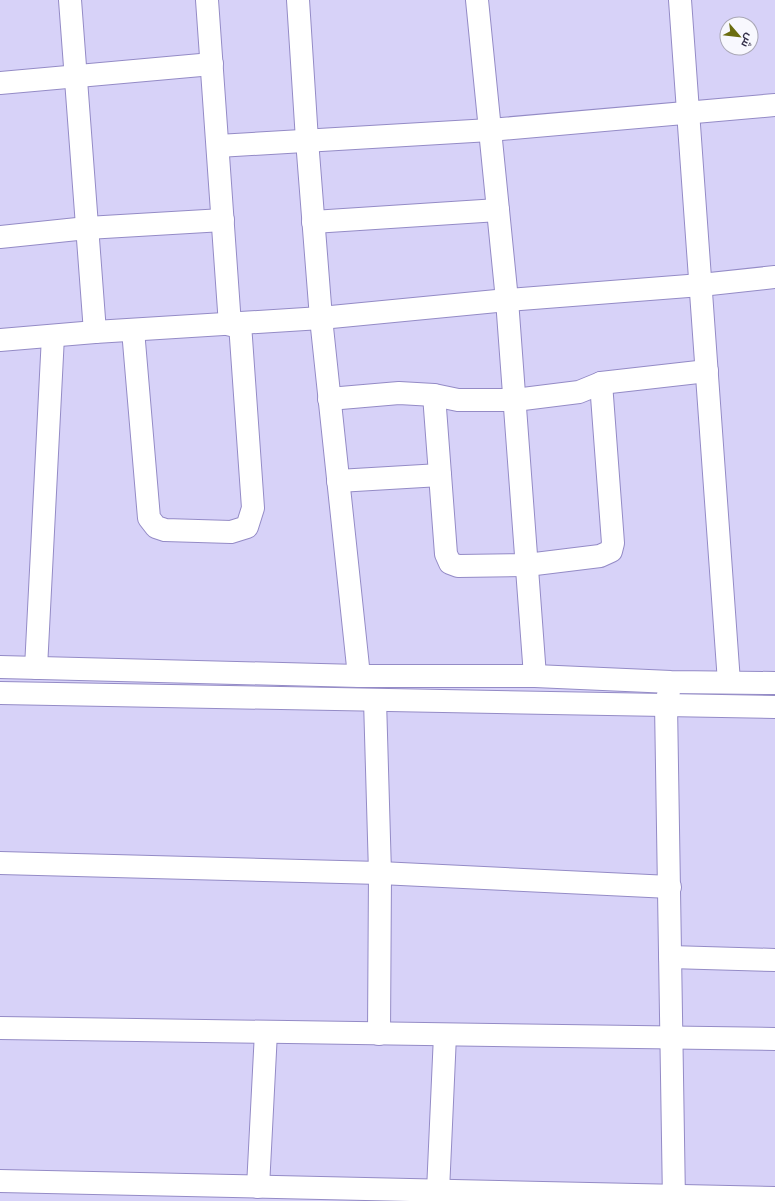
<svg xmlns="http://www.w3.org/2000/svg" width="775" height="1201" font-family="'Archivo Narrow',Cairo,sans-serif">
  <rect width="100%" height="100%" fill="#d7d2f8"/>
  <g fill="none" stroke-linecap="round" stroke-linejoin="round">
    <defs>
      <g id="minor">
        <path d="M70,0L95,332"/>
        <path d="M207,0L230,325"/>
        <path d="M298,0L307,140L321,318L359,676"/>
        <path d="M477,0L507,300L535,676"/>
        <path d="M680,0L729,682"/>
        <path d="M0,83L212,64"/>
        <path d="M218,146L490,130L775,105"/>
        <path d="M313,222L498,210"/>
        <path d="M0,237L87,228L223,220"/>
        <path d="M133,330L149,518L156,527L165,530L231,532L247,527L253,508L240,324"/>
        <path d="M0,340L95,332L321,318L507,300L701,285L775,277"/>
        <path d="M434,395L446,554L450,563L458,566L527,565L600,556L611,551L613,543L601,383"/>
        <path d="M329,399L399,393L434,395L458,400H515L579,392L601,383L707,371"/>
        <path d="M338,481L440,475"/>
        <path d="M0,667L359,676H535L671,682L775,683"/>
        <path d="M36,668L53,336"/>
        <path d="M669,691L666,704L674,1201"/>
        <path d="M0,693L775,707"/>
        <path d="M375,700L380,873L379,1034"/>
        <path d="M0,863L380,873L670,887"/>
        <path d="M670,957L775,960"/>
        <path d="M0,1028L775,1039"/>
        <path d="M0,1181L775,1198"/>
        <path d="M258,1187L266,1032"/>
        <path d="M438,1191L445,1035"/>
      </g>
    </defs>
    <use href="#minor" stroke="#948bc6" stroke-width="24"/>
    <use href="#minor" stroke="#fff" stroke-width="22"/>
  </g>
  <g transform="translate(739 36) rotate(118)"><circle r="19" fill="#f8f8fe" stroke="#aaa8b6"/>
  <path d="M0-3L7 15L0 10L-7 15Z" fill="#6b6d10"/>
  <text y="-6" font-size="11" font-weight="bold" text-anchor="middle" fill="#35314a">ش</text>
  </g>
</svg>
